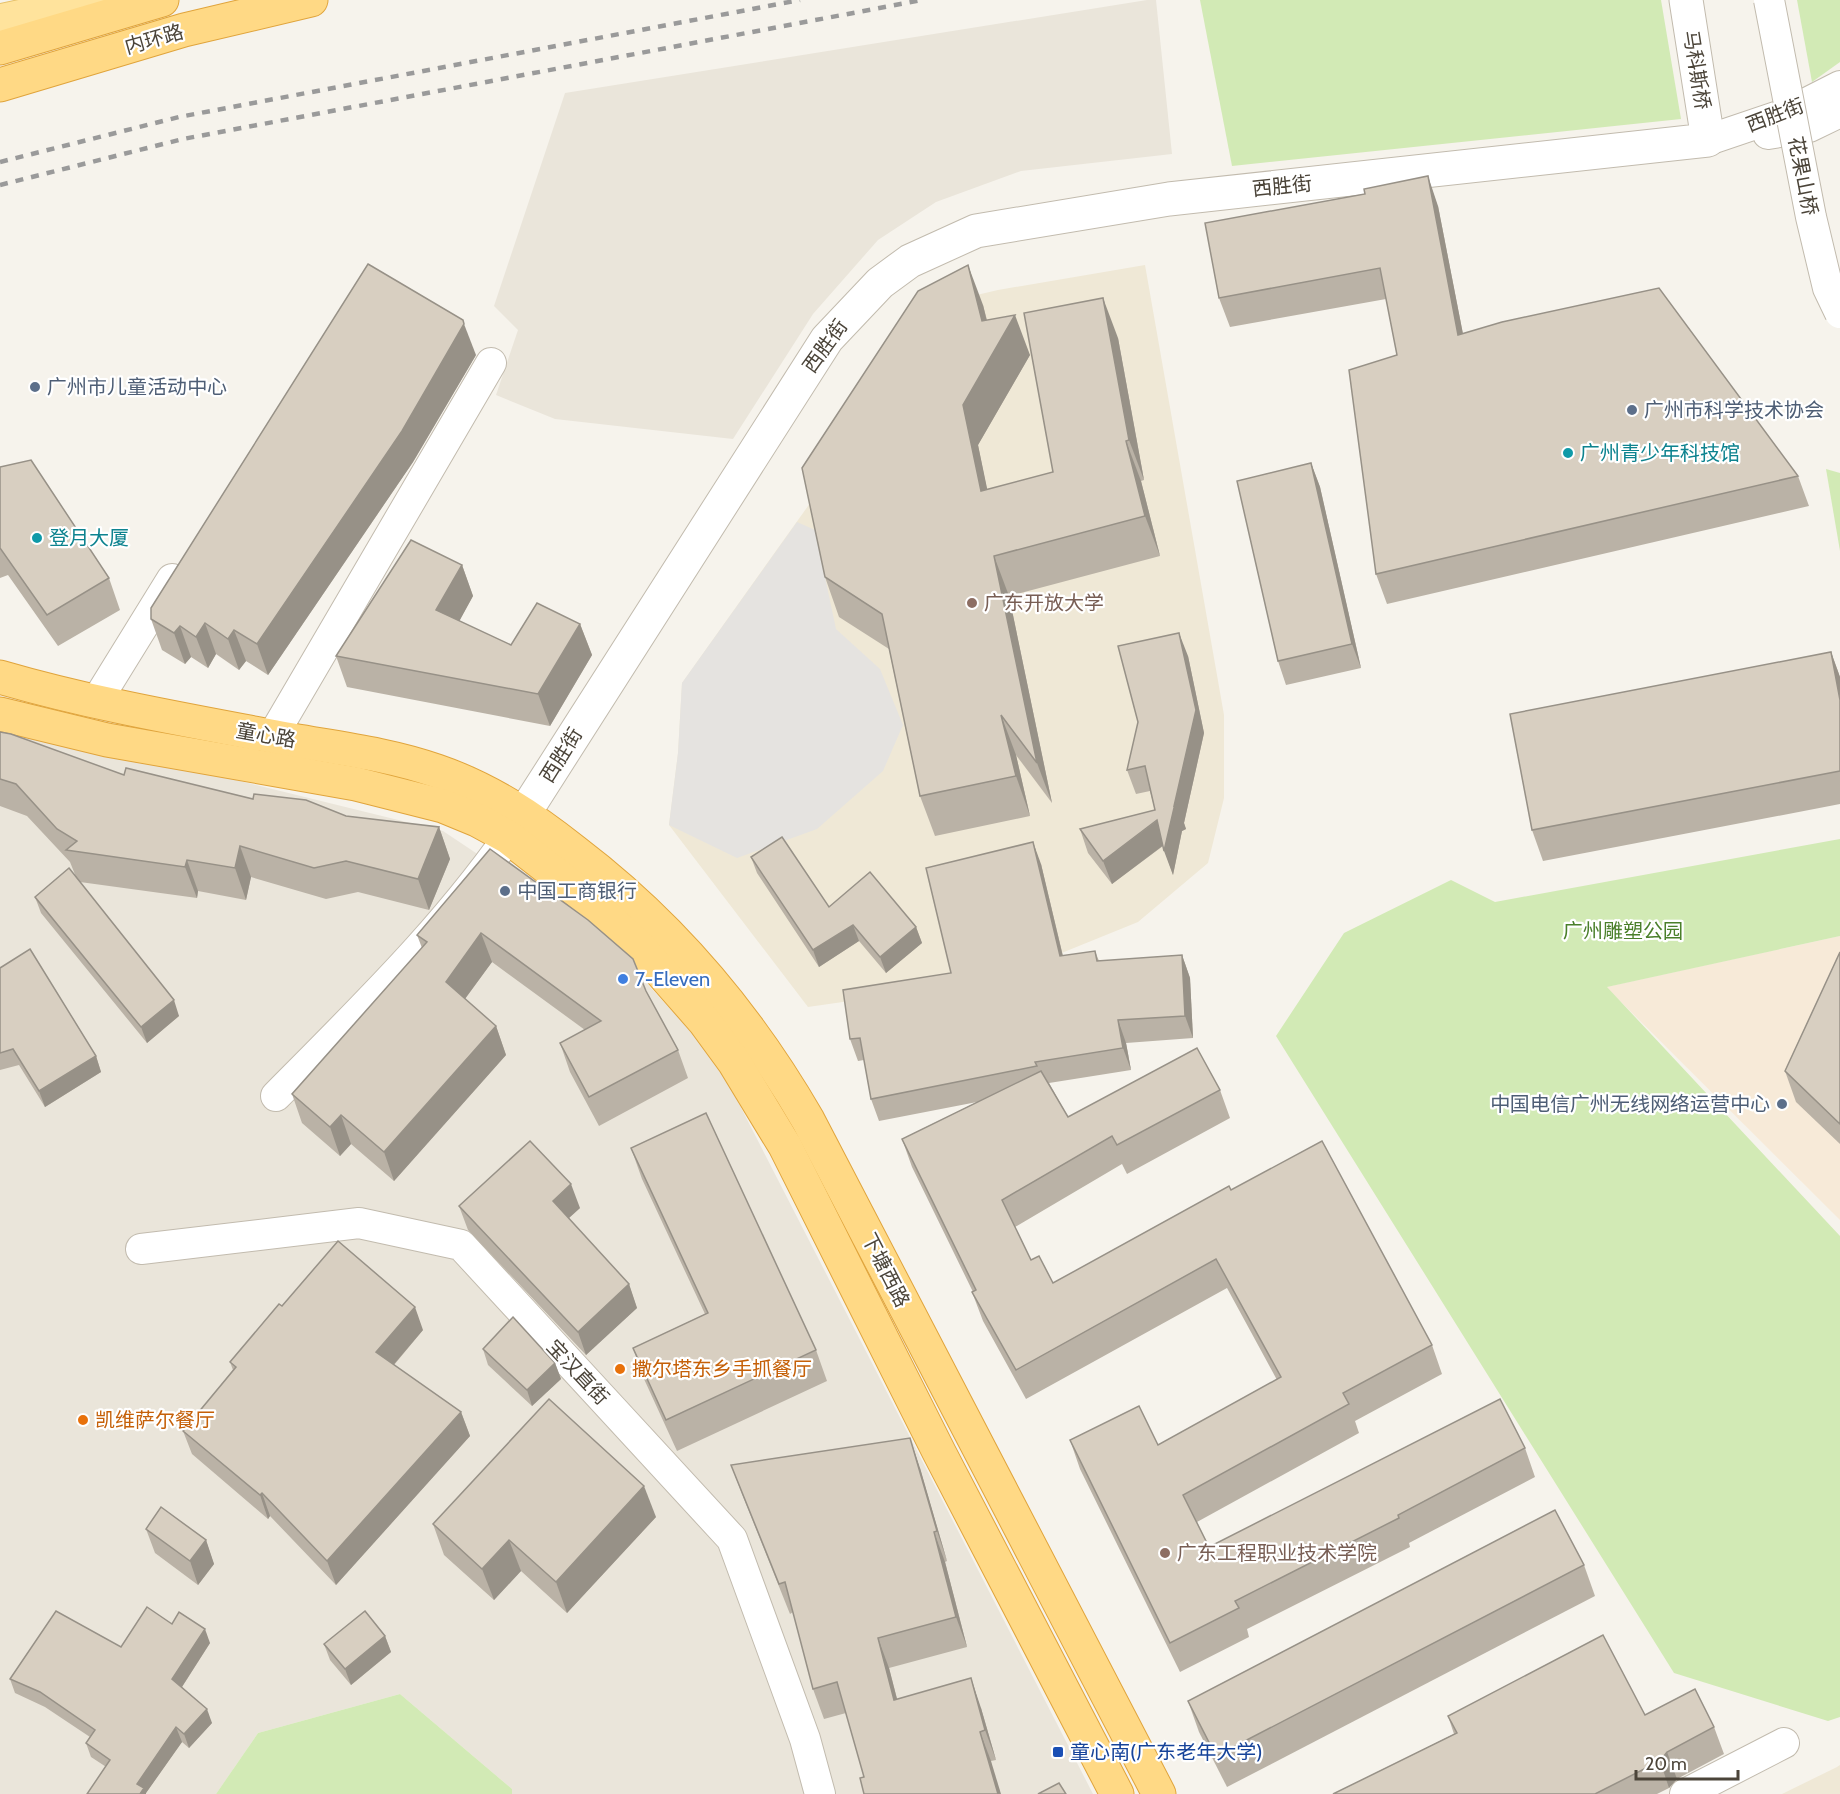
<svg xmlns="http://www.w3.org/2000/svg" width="1840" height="1794" font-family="Cabin,'Noto Sans SC',sans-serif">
  <rect width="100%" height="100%" fill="#f6f3ec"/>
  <g fill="#eae5da">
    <path d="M1147,0H1156L1172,154L1021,171L936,202L878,240L813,314L733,439L555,419L496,395L518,330L494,306L565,93Z"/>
    <path d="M0,722L443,831L608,941L716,1059L1093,1794H512V1789L400,1694L258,1733L216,1794H0Z"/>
  </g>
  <path fill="#f7ead8" d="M1840,936V1220L1606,987Z"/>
  <g fill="#efe8d6">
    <path d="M1145,265L1224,715V798L1208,863L1138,922L995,980L808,1007L669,825L678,753L682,683L808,506L921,308L998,290Z"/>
    <path d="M1840,1765V1794H1782L1837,1767Z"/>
  </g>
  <g fill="#d2eab5">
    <path d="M1200,0H1661L1681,119L1232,166Z"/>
    <path d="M1797,0H1840V62L1812,82Z"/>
    <path d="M1826,469L1840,473V551Z"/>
    <path d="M1840,839V936L1607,987L1840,1236V1717L1828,1721L1674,1673L1276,1036L1344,933L1451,880L1495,902Z"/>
    <path d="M400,1694L512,1789V1794H216L258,1733Z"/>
  </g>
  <path fill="#e5e3e0" d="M797,522L815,530L836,629L880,669L903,725L883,771L817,829L737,858L669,825L678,753L682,683Z"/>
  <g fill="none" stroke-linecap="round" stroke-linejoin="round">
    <defs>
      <g id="minor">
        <path d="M1768,134L1809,127L1840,112"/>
        <path d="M1708,140L1785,114L1840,86"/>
        <path d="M96,702L172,579"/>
        <path d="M272,737L491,363"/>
        <path d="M276,1096C363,1008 453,921 522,817"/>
        <path d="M141,1249L359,1223L461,1245L732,1539L805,1739L820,1794"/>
        <path d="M1685,1794L1784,1743"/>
      </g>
      <path id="tertiary" d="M525,812L827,339L880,283L910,261L976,231L1169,199L1708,140L1686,0"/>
      <path id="primary" d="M0,21L95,0"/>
      <g id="trunk">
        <path d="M0,48L162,0"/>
        <path d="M0,85L184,30L311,0"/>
        <path d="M0,677C89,703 180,719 270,736C326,747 383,752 437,771C489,789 531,817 574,851C670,924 748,1016 808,1120L1159,1794"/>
        <path d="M0,714L107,740L356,784L443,806L477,820L508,837L581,894L640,948L704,1021L734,1062L785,1146L940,1454L1117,1794"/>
      </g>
    </defs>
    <use href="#minor" stroke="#c2bbae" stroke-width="32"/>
    <use href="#tertiary" stroke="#c2bbae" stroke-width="35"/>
    <use href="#primary" stroke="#e6c16a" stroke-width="35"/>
    <use href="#trunk" stroke="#e0a43c" stroke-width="35"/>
    <use href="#minor" stroke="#fff" stroke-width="30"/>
    <use href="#tertiary" stroke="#fff" stroke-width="33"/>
    <use href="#primary" stroke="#ffe39c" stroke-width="33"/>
    <use href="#trunk" stroke="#ffd985" stroke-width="33"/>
    <g stroke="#9a9a9a" stroke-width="4.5" stroke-dasharray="8 8" stroke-linecap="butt">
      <path d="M0,162L179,117L800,0"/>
      <path d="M0,185L183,139L922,0"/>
    </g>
    <defs>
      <path id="minor-bridge" d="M1769,0L1811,217L1828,288L1840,313"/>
    </defs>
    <use href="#minor-bridge" stroke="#c2bbae" stroke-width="32" stroke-linecap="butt"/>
    <use href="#minor-bridge" stroke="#fff" stroke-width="30"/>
  </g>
  <g fill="#bab2a6">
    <path d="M1438,206L1463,334L1798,476L1809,506L1387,604L1376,574L1397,355L1386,299L1230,327L1219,298Z"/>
    <path d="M983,305L987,320L1030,355L978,445L987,490L1053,472L1118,338L1144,480L1141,481L1160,556L1009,596L1052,803L1016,755L1030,816L935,836L920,796L889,649L839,617L825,577Z"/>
    <path d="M476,355L413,462L268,675L246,661L239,670L216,654L208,668L191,657L185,664L162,650L151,619Z"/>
    <path d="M1311,463L1320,487L1361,668L1286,685L1278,661Z"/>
    <path d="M0,467L109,578L120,610L58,646L8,575L0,578Z"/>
    <path d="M462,565L473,596L459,621L511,645L580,624L592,655L550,726L347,687L336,656Z"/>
    <path d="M1831,652L1840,677V804L1543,861L1532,830Z"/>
    <path d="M1188,656L1204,733L1184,823L1186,829L1182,831L1173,875L1163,846L1112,884L1088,853L1080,829L1155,810L1150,791L1136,794L1127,770Z"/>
    <path d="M0,732L124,775L346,816L439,827L450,859L429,910L358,892L326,899L251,877L246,900L198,891L197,898L80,882L179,1016L147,1043L41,913L35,897L76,877L70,862L27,816L0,806Z"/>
    <path d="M490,849L646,991L678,1050L688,1078L599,1126L570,1072L560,1043L585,1030L492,962L465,999L496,1026L506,1055L394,1181L351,1144L340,1156L302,1123L292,1094L422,948L417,935Z"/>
    <path d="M751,857L829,907L916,927L922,943L886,973L859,941L819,967L757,873Z"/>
    <path d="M1041,864L1063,956L1095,951L1099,961L1182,955L1190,978L1193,1038L1126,1043L1131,1070L1049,1083L1068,1117L1220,1090L1230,1118L1127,1174L1122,1164L1015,1227L1031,1260L1053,1283L1231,1190L1432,1345L1442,1374L1355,1421L1359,1433L1197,1522L1209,1547L1525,1448L1535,1477L1409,1543L1410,1547L1247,1629L1249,1637L1180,1672L1080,1469L1070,1440L1158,1445L1277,1380L1227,1288L1026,1399L983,1321L972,1292H973L912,1167L902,1139L977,1102L879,1121L871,1099L864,1060L858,1061L850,1039L951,973Z"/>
    <path d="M1840,952V1144L1796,1102L1785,1071Z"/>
    <path d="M0,968L96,1056L101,1072L45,1107L19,1065L0,1070Z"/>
    <path d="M631,1148L816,1350L827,1381L677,1451L644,1379L633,1348L705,1314L642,1179Z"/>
    <path d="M459,1206L580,1208L568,1219L629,1284L637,1308L586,1355L468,1230Z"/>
    <path d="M282,1306L423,1330L394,1365L461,1412L470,1436L336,1585L270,1516L268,1519L192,1454L183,1431L233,1370L230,1362Z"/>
    <path d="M483,1349L555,1363L561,1379L532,1406L488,1365Z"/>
    <path d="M731,1465L920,1468L947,1561L945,1562L967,1647L889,1668L897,1699L981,1708L996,1760L991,1761L864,1777L846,1713L824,1719L813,1689L793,1612L790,1614L742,1494Z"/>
    <path d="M656,1517L567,1613L521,1571L494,1600L444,1555L433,1524Z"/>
    <path d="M146,1529L206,1540L214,1564L198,1585L155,1553Z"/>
    <path d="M1584,1565L1595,1596L1227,1787L1199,1732L1188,1701Z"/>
    <path d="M172,1624L210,1643L182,1687L212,1723L189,1748L182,1742L146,1793L91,1757L86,1743L90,1737L45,1707L15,1693L10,1679L121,1647Z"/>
    <path d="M385,1636L391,1652L351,1685L330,1660L324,1644Z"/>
    <path d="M1645,1715L1714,1727L1724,1754L1677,1779L1669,1788L1657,1794H1333L1454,1734L1448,1716Z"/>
  </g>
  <g fill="#979187">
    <path d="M1428,176L1438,206L1469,365L1458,335Z"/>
    <path d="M968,265L983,305L994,351L1015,315L1030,355L978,445L996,531L981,491L963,405L982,321Z"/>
    <path d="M1103,298L1118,338L1144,480L1129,440Z"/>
    <path d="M464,324L476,355L413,462L268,675L257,644Z"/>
    <path d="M1126,441L1141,481L1160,556L1145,516Z"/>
    <path d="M1311,463L1320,487L1361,668L1352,644Z"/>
    <path d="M994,556L1009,596L1052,803L1037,763Z"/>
    <path d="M462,565L473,596L448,642L436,610Z"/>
    <path d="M205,623L216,654L208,668L196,637Z"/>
    <path d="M580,624L592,655L550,726L538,694Z"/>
    <path d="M180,626L191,657L185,664L174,633Z"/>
    <path d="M234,630L246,661L239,670L228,639Z"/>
    <path d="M1179,633L1188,656L1204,733L1184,823L1186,829L1182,831L1173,875L1164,851L1165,844L1112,884L1103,861L1174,808Z"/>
    <path d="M1831,652L1840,677V700Z"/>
    <path d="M1001,715L1016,755L1030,816L1016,776Z"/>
    <path d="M439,827L450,859L429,910L418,879Z"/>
    <path d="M1033,842L1041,864L1068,978L1060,956Z"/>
    <path d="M240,846L251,877L246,900L235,868Z"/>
    <path d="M187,860L198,891L197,898L185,867Z"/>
    <path d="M853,925L859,941L819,967L813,950Z"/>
    <path d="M916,927L922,943L886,973L880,957Z"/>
    <path d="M481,933L492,962L456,1011L446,982Z"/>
    <path d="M1182,955L1190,978L1193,1038L1185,1016Z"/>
    <path d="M174,1000L179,1016L147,1043L141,1027Z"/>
    <path d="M1118,1020L1126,1043L1131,1070L1123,1048Z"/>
    <path d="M496,1026L506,1055L394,1181L384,1152Z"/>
    <path d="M96,1056L101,1072L45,1107L39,1091Z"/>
    <path d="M341,1115L351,1144L340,1156L330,1127Z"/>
    <path d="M571,1184L580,1208L561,1225L553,1201Z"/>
    <path d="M629,1284L637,1308L586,1355L578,1332Z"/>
    <path d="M415,1307L423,1330L384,1376L376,1352Z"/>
    <path d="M555,1363L561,1379L532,1406L527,1390Z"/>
    <path d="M461,1412L470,1436L336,1585L327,1561Z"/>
    <path d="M910,1438L920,1468L947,1561L937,1531Z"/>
    <path d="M644,1486L656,1517L567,1613L556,1582Z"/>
    <path d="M262,1493L270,1516L268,1519L260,1495Z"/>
    <path d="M934,1532L945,1562L967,1647L956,1617Z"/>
    <path d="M206,1540L214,1564L198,1585L190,1561Z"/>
    <path d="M509,1540L521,1571L494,1600L482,1569Z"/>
    <path d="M205,1629L210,1643L178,1693L172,1679Z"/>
    <path d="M385,1636L391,1652L351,1685L345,1669Z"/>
    <path d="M878,1638L889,1668L905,1730L894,1700Z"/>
    <path d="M971,1678L981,1708L996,1760L985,1730Z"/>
    <path d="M207,1709L212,1723L189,1748L184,1734Z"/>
    <path d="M176,1727L182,1742L146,1793V1794H140L137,1784Z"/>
    <path d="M980,1732L991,1761L1001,1794H998Z"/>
    <path d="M1667,1752L1677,1779L1669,1788L1660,1761Z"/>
  </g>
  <g fill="#d8cfc1" stroke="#979187" stroke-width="1.5">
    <path d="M1428,176L1458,335L1502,322L1659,288L1798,476L1376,574L1349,370L1397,355L1380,268L1219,298L1205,223L1365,194L1364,189Z"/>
    <path d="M368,264L463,320L464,324L402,431L257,644L234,630L228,639L205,623L196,637L180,626L174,633L151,619V608Z"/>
    <path d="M968,265L982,321L1015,315L963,405L981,491L1053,472L1024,313L1103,298L1129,440L1126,441L1145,516L994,556L1037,763L1001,715L1016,776L920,796L882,614L825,577L802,468L918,291Z"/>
    <path d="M31,460L109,578L47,615L0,548V467Z"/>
    <path d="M1311,463L1352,644L1278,661L1237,481Z"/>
    <path d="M411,540L462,565L436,610L511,645L537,603L580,624L538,694L336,656Z"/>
    <path d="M1179,633L1196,710L1174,806L1177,805L1174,808L1164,851L1157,820L1103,861L1080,829L1155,810L1145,766L1127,770L1138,722L1118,646Z"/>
    <path d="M1831,652L1840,700V771L1532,830L1510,714Z"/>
    <path d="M0,732L11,734L124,775L126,768L253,799L254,794L306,800L346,816L439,827L418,879L346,861L314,868L240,846L235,868L187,860L185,867L66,850L77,841L57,829L16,784L0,779Z"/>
    <path d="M782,837L829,907L870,872L916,927L880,957L853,925L813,950L751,857Z"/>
    <path d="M1033,842L1060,956L1095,951L1097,961L1182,955L1185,1016L1118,1020L1123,1048L1035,1062L1037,1066L871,1099L860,1038L850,1039L843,990L951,973L926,868Z"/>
    <path d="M490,849L588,920L633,959L646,991L678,1050L589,1097L560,1043L601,1021L481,933L446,982L496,1026L384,1152L341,1115L330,1127L292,1094L427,942L417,935Z"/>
    <path d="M69,868L174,1000L141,1027L35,897Z"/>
    <path d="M30,949L96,1056L39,1091L13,1049L0,1053V968Z"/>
    <path d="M1840,952V1124L1785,1071Z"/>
    <path d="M1197,1048L1220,1090L1117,1145L1112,1136L1002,1200L1031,1260L1039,1256L1053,1283L1229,1186L1231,1190L1322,1141L1432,1345L1343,1393L1349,1404L1183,1495L1209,1547L1500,1399L1525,1448L1398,1515L1399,1518L1235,1601L1239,1608L1170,1643L1070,1440L1139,1406L1158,1445L1281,1377L1216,1259L1016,1370L972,1292L976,1290L902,1139L1041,1071L1068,1117Z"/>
    <path d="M706,1113L816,1350L666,1420L633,1348L708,1313L631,1148Z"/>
    <path d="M530,1141L571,1184L553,1201L629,1284L578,1332L459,1206Z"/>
    <path d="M338,1241L415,1307L376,1352L461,1412L327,1561L262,1493L260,1495L183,1431L236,1367L230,1362L279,1304L282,1306Z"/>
    <path d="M513,1317L555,1363L527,1390L483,1349Z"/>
    <path d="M549,1399L644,1486L556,1582L509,1540L482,1569L433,1524Z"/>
    <path d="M910,1438L937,1531L934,1532L956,1617L878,1638L894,1700L971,1678L985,1730L980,1732L998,1794H864L860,1778L864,1777L837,1682L813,1689L785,1582L779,1584L731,1465Z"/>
    <path d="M161,1507L206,1540L190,1561L146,1529Z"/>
    <path d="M1555,1510L1584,1565L1216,1756L1188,1701Z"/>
    <path d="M147,1607L172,1624L179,1612L205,1629L172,1679L207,1709L184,1734L176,1727L137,1784L144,1788L140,1794H87L110,1760L86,1743L95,1730L40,1692L10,1679L56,1611L121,1647Z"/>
    <path d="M365,1611L385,1636L345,1669L324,1644Z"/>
    <path d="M1603,1635L1645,1715L1695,1689L1714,1727L1667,1752L1660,1761L1595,1794H1333L1457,1733L1448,1716Z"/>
    <path d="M1059,1783L1066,1794H1038Z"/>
  </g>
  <g fill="#5c6f8a" stroke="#fff" stroke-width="2">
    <circle cx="35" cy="387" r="6"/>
    <circle cx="1632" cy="410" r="6"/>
    <circle cx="505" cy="891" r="6"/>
    <circle cx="1782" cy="1104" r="6"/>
  </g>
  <g fill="#0f9aa8" stroke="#fff" stroke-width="2">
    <circle cx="1568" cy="453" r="6"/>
    <circle cx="37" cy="538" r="6"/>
  </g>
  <g fill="#8d6e63" stroke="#fff" stroke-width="2">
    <circle cx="972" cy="603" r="6"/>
    <circle cx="1165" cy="1553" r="6"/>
  </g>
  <circle fill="#3f7fe0" stroke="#fff" stroke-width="2" cx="623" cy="979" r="6"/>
  <g fill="#e8710a" stroke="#fff" stroke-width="2">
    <circle cx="620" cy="1369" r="6"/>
    <circle cx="83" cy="1420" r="6"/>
  </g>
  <rect fill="#1a4fb4" stroke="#fff" stroke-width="2" x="1052" y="1746" width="12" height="12" rx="3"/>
  <g text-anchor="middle" stroke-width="4.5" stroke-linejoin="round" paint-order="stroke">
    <g font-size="20" fill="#4b4439" stroke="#fff">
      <text transform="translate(154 39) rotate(-16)" y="7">内环路</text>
      <text transform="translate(1697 70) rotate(81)" y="7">马科斯桥</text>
      <text transform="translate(1775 115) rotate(-21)" y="7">西胜街</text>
      <text transform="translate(1803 176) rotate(79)" y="7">花果山桥</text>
      <text transform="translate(1282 186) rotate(-6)" y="7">西胜街</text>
      <text transform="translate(825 346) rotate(-54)" y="7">西胜街</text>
      <text transform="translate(266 735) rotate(10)" y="7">童心路</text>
      <text transform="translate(561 755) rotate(-58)" y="7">西胜街</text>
      <text transform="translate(886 1270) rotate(63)" y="7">下塘西路</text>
      <text transform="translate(578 1372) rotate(47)" y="7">宝汉直街</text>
    </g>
    <g font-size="20" fill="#4e5e75" stroke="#fff" text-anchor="start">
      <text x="47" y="394">广州市儿童活动中心</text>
      <text x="1644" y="417">广州市科学技术协会</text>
      <text x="517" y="898">中国工商银行</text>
      <text x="1770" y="1111" text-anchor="end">中国电信广州无线网络运营中心</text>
    </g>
    <g font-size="20" fill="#0d838f" stroke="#fff" text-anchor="start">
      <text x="1580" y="460">广州青少年科技馆</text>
      <text x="49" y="545">登月大厦</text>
    </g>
    <g font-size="20" fill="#785e54" stroke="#fff" text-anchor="start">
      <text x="984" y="610">广东开放大学</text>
      <text x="1177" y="1560">广东工程职业技术学院</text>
    </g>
    <g font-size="20" fill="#4a7f2a" stroke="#fff">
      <text x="1623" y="938">广州雕塑公园</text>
    </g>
    <g font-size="20" fill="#366cbe" stroke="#fff" text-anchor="start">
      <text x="635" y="986">7-Eleven</text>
    </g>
    <g font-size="20" fill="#c56008" stroke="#fff" text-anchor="start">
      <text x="632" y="1376">撒尔塔东乡手抓餐厅</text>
      <text x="95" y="1427">凯维萨尔餐厅</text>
    </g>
    <g font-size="20" fill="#164399" stroke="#fff" text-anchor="start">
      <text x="1070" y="1759">童心南(广东老年大学)</text>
    </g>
  </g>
  <path d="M1636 1770v9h102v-9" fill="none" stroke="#4b4439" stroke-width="3"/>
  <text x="1645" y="1770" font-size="18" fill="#4b4439" stroke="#ffffff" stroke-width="4.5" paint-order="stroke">20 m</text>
</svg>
